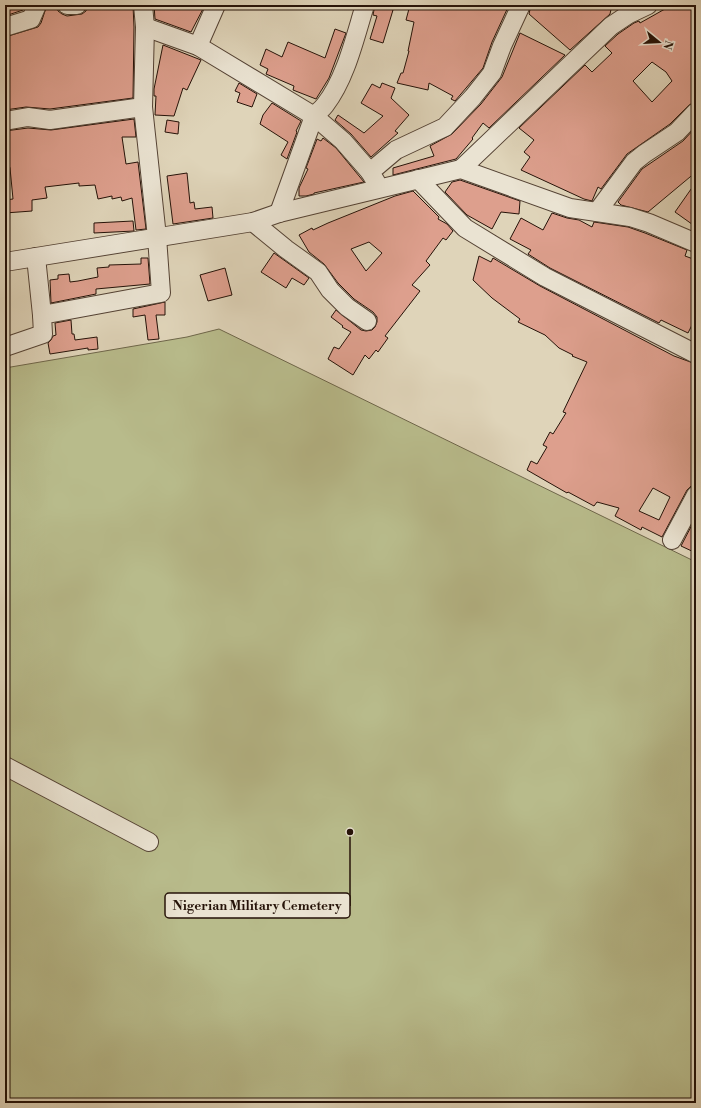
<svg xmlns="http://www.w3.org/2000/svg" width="701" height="1108" font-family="'Libre Bodoni',serif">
  <rect width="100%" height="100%" fill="#dfd4b9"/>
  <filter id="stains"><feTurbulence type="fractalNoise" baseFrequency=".005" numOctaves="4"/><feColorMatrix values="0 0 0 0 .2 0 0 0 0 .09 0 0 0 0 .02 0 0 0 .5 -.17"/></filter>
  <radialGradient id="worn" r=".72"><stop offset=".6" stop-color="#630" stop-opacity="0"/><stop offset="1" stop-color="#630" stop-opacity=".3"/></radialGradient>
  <path fill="#b8bb8b" stroke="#6e664a" d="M219,329L696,562V1103H5V368L187,337Z"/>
  <g fill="#dd9f8d" stroke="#251208" fill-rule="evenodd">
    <path d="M5,5H26L23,10L5,16Z"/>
    <path d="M47,5H57L58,11L62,14L67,16L82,14L86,11L87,5H133L134,27L133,98L50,109L26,107L5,110V37L38,27L41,23Z"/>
    <path d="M154,5H205L191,32L155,19Z"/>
    <path d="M375,5H388L387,8L393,10L383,43L370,39L377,16L373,15Z"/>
    <path d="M410,5H509L492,42L483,68L455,101L451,99L453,96L429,83L428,90L397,83L401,73H403L409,51H408L414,22L406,20Z"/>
    <path d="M531,5H612L610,14L570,50L529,14Z"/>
    <path d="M672,5H696V102L689,105L670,124L627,154L601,189L598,187L592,201L584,199L521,170L530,157L524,152L534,140L519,128L585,65L592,72L612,53L605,46L618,34L634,23L639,21L640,23ZM652,62L666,72L672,81L652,102L633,81Z"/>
    <path d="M335,29L346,33L329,78L316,99L293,90L294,86L266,74L268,69L260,65L266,49L282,57L288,42L325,58Z"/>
    <path d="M520,33L565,55L489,128L483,123L472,138L473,139L456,159L393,175V168L434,156L430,146L452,134L481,104L502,77Z"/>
    <path d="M163,45L201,60L187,90L183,88L174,116L155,115L156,96H154V89Z"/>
    <path d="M239,83L257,94L252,107L237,102L240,93L235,91Z"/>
    <path d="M382,83L395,88L391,98L409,115L395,131L398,133L371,157L351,134L335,120L338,115L364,133L383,116L361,103L372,84L380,88Z"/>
    <path d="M272,103L301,121L296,131L297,132L287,159L281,155L288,142L260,124L263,115Z"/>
    <path d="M134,119L136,137H122L126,164L138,162L146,229L136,230L132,198L122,201L121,197L112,199V196L98,199L95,185L79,186V183L45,187L47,198L32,200V211L5,213V200L13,199L10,168L9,165H5V131L28,128L51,130Z"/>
    <path d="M167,120L179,122L178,134L165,132Z"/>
    <path d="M696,127V172L648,212L621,205L618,202L642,169L683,141Z"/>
    <path d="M323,138L336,148L364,182L314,193V194L306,196H299V188L308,169L306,168L317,139L321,141Z"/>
    <path d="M187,173L190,203L194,202L195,209L212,207L213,218L173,224L167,176Z"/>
    <path d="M460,180L520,201L519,214L501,212L492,229L467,215L445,192L452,182Z"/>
    <path d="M696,182V227L675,212Z"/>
    <path d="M413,191L439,217L438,219L447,224L453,231L446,240L443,238L426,261L430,265L412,285L420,291L385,336L388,338L378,352L376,350L369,359L365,355L353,375L328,359L334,347L339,349L351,332L342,327L343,326L331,317L336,310L361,330L366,331L372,330L375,327L377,322V317L373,312L354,299L338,283L324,264L309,252L299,235L312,228L313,230L328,223L395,196ZM369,242L382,253L366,271L351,249Z"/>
    <path d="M552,213L567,218L579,220L592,227L594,222L628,227L645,233L687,250L685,256L696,260V302L692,314L696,317L688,333L661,320L659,323L550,268L528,254L531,250L510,239L521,218L543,230Z"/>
    <path d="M133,221L134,231L94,233V223Z"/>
    <path d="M274,253L309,278L304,285L292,278L286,288L261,272Z"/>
    <path d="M479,256L491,262L493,258L498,261L540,286L674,356L696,364V423L693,431L696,432V485L691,486L687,490L662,537L642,527L641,530L615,516L619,508L597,502L594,506L568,492L567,493L527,470L531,461L537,464L547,447L543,445L550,432L553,434L566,413L563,412L587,362L572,356L573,355L559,348L545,335L518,322L520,319L492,298L473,280ZM653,488L670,497L659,520L639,511Z"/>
    <path d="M141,258H148L150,284L96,289V294L51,303L50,280L58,279V275L69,274L70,282L78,281L98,277L97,268L109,267V265L141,264Z"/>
    <path d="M225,268L232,295L208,301L200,275Z"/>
    <path d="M165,302V315H156L159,339L148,340L145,315L133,317V309Z"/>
    <path d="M71,320L72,334H74L75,340L97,337L98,349L88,350V348L50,354L48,343L51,340L53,336L56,335L55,323Z"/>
    <path d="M696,517V553L681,546Z"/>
  </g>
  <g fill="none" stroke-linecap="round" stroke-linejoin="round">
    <defs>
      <g id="minor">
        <path d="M67,5H77"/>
        <path d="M5,27L31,19L37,5"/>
        <path d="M145,27L198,46L314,116L343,141L370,172"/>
        <path d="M198,46L216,5"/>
        <path d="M5,121L28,117L50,120L143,107"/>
        <path d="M461,169L611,26L629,14L648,5"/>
        <path d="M418,179L465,228L545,277L696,354"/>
        <path d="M376,182L370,172L396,150L445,127L473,97L492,73L502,46L521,5"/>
        <path d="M597,212L634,162L644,154L677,132L696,112"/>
        <path d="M279,213L314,116C318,112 322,109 325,105C346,78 355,37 365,5"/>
        <path d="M253,222L286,249L318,272L330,290L347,307L367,321"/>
        <path d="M36,257L42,315"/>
        <path d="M5,262L253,222L279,213L461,169L570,208L630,217L649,223L696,243"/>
        <path d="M5,347L43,334L42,315L161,293L157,237L143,107L145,27L143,5"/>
        <path d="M672,540L696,495"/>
        <path d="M5,766L149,842"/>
      </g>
    </defs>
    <use href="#minor" stroke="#544234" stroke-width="20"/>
    <use href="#minor" stroke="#eae3d2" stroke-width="18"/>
  </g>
  <path fill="none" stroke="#251208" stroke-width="1.5" d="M350 832L350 906"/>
  <circle fill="#251208" stroke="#eae3d2" stroke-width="1.5" cx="350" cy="832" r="4"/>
  <rect fill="#eae3d2" stroke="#251208" stroke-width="1.5" x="165" y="893" width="185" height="25" rx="4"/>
  <g font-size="13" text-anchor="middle" font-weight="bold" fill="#251208">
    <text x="257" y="910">Nigerian Military Cemetery</text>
  </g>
  <rect width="701" height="1108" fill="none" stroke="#dfd4b9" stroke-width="20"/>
  <rect x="6" y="6" width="689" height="1096" fill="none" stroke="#251208" stroke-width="2"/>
  <rect x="10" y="10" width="681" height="1088" fill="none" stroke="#251208"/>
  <g transform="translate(659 42) rotate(108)" stroke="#eae3d2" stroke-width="3" paint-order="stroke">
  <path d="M0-3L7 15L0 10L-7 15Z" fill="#251208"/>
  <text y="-6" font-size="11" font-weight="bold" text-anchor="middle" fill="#251208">N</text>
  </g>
  <rect width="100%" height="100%" filter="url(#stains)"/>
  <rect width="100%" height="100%" fill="url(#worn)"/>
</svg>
